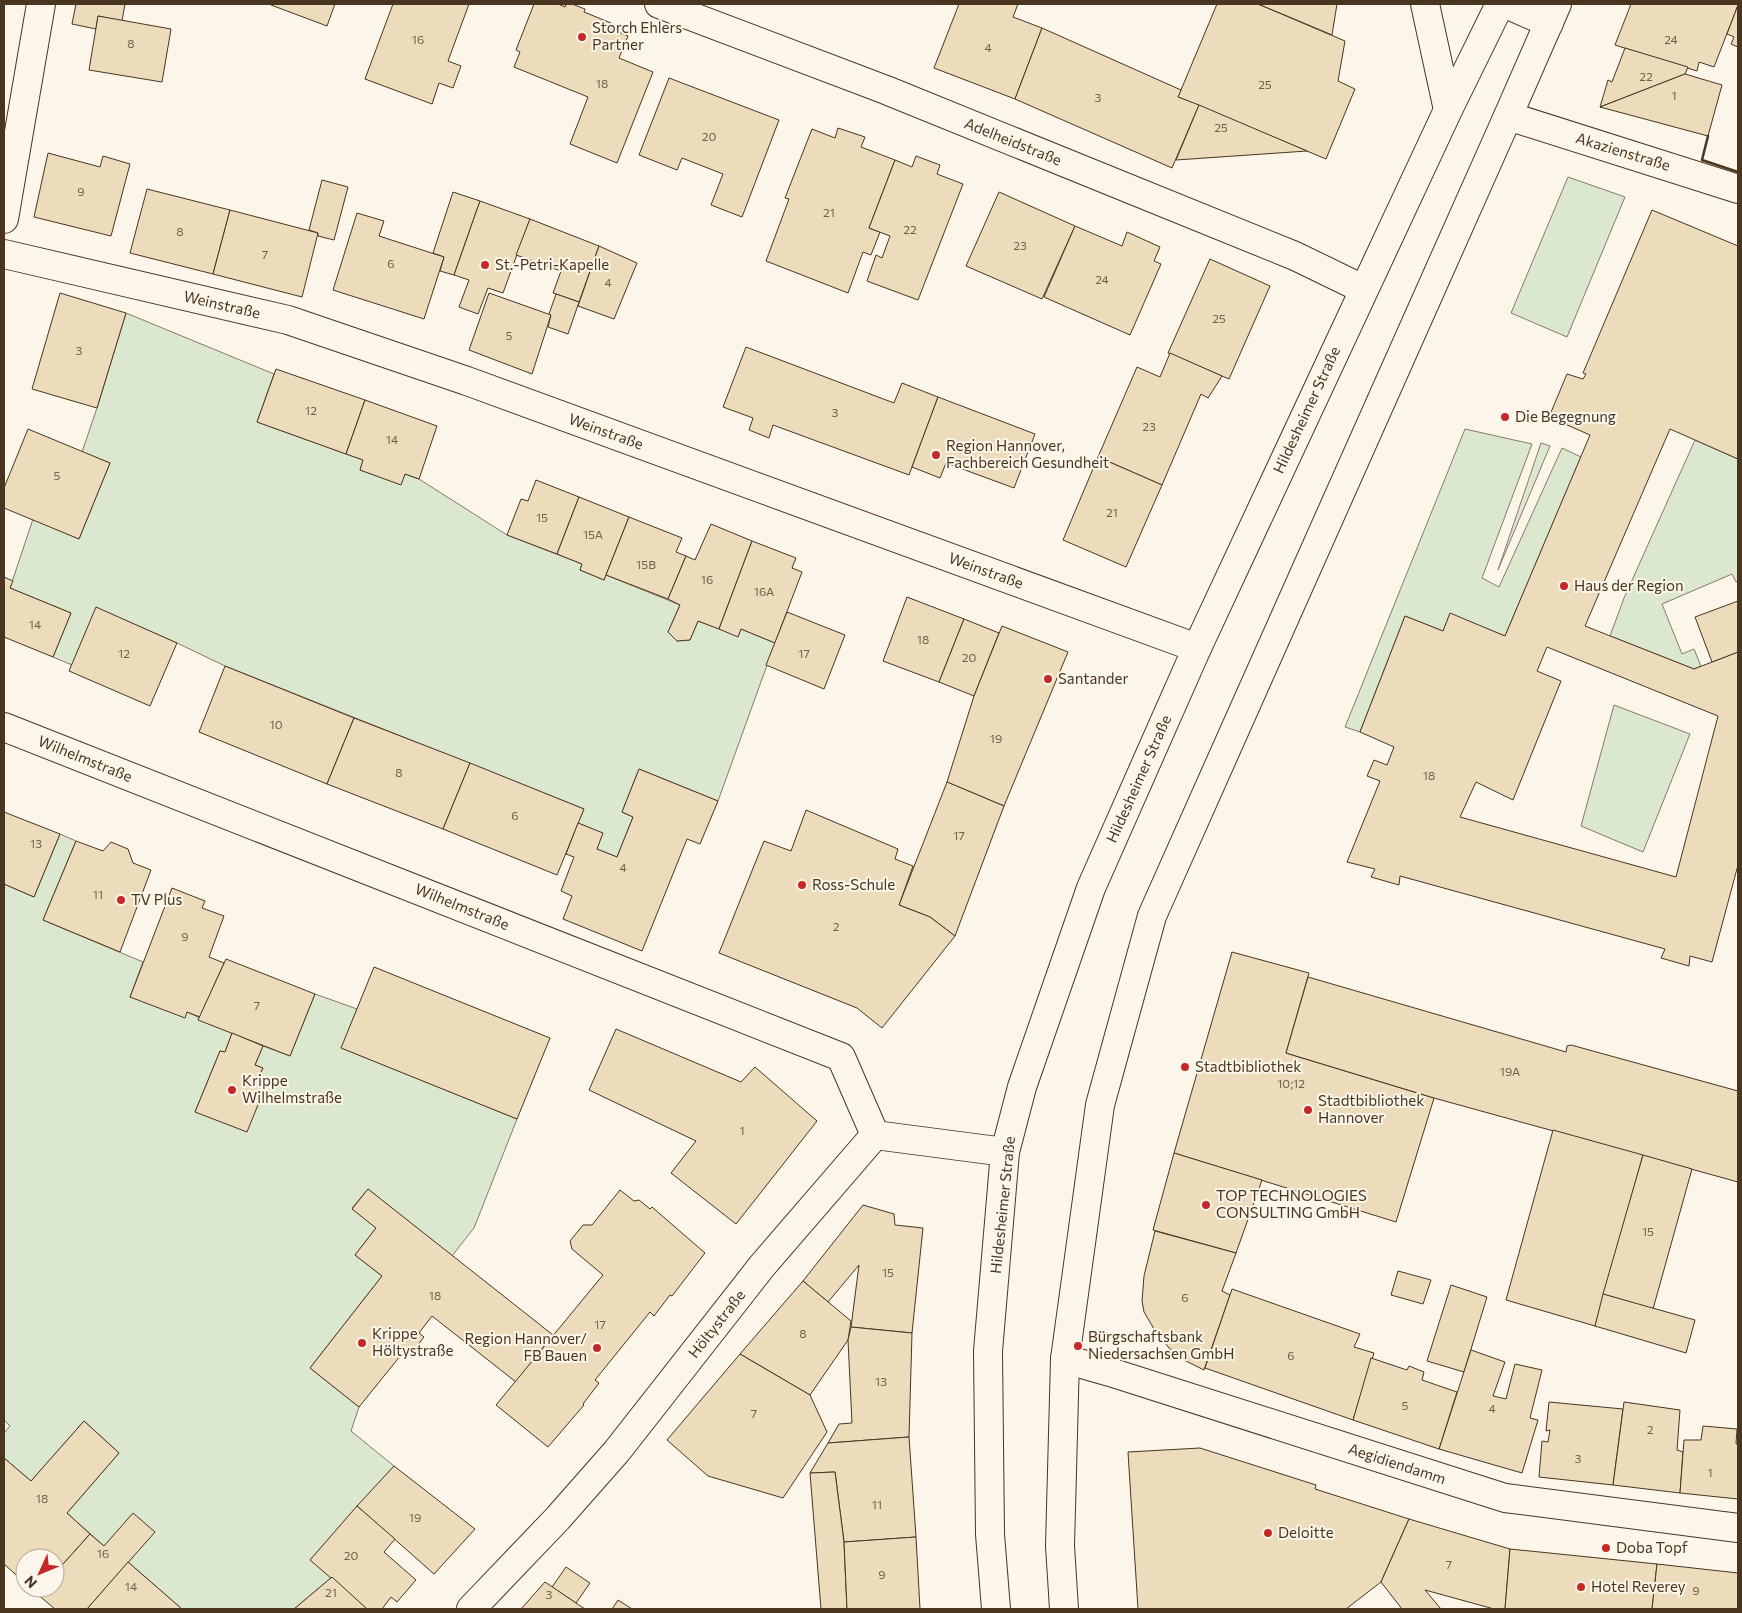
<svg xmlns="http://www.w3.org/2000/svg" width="1742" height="1613" font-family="Commissioner,sans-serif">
  <rect width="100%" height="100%" fill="#fbf6e9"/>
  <g fill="#dce7d0" stroke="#887966">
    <path d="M1568,177L1625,197L1567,337L1511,313Z"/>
    <path d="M126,313L274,374L257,422L363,460L360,470L401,484L405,474L419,479L507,535L582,564L580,570L604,580L606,575L680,605L668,632L677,641L690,640L698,621L738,636L741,629L775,643L718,801L639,769L622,812L633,817L617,857L597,849L602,833L578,823L584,809L225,666L177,643L97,608L72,665L53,657L71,613L10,588L33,519L79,539L110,463L82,452L97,408Z"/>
    <path d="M1465,429L1532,444L1482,578L1499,587L1562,448L1581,457L1505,636L1450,614L1443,631L1405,616L1360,732L1345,727Z"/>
    <path d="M1695,440L1738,459V581L1736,582L1732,574L1662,604L1682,654L1694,649L1701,666L1694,669L1610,636L1624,598Z"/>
    <path d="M1541,443L1550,446L1498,570Z"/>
    <path d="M1614,705L1690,734L1643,852L1581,826Z"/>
    <path d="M60,834L76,841L43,920L143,962L130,997L187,1012L232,1033L225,1052L220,1051L195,1112L267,1082L268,1079L259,1076L263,1068L255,1065L263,1046L290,1056L315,994L357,1009L342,1048L517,1119L474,1228L452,1256L368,1189L352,1208L376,1228L355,1255L382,1276L310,1368L359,1407L351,1431L394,1466L310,1560L332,1577L294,1609H182L128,1562L104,1546L67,1513L119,1453L84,1421L31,1481L4,1458V1433L10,1426L4,1420V884L34,897Z"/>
  </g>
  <g fill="#ecdcbc" stroke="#4a3520" fill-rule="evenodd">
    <path d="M76,4H125L122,21L98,16L96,29L72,24Z"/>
    <path d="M272,4H335L327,26L271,5Z"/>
    <path d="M393,4H469L448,61L461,66L453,88L439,83L432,104L365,79Z"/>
    <path d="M534,4H558L565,7L566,4H572L585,9L584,12L611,23L609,28L628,36L619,58L653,72L617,163L570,144L588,97L514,67L520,52L516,50Z"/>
    <path d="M959,4H1018L1013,17L1042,28L1015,99L934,68Z"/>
    <path d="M1217,4H1258L1345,41L1338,81L1355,89L1326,159L1178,97Z"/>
    <path d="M1258,4H1337L1332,35L1299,21Z"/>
    <path d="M1631,4H1735L1738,5L1714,67L1699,62L1697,71L1615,45Z"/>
    <path d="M1738,5V47L1731,44L1734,37L1727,34Z"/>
    <path d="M98,16L171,29L162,82L89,70Z"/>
    <path d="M1042,28L1181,90L1178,97L1199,105L1172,168L1015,99Z"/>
    <path d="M1625,48L1688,67L1685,74L1600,107L1608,80L1612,82Z"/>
    <path d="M1685,74L1722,85L1708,136L1600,107Z"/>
    <path d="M669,78L779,120L742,217L711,205L723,174L682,158L677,170L639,155Z"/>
    <path d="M1199,105L1307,151L1176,160Z"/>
    <path d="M838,128L865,137L861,147L895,160L869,228L880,232L871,255L863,252L848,293L766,261L789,199L785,198L812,129L835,138Z"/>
    <path d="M48,153L100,167L103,156L130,164L111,236L34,217Z"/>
    <path d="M916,156L940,165L937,174L963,184L918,300L867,281L876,255L882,258L890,236L869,228L895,160L912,167Z"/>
    <path d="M322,180L348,187L334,240L318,236V233L309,230Z"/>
    <path d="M147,189L230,210L213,274L130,253Z"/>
    <path d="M453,192L480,201L454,275L440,271L444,257L433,253Z"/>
    <path d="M999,192L1075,226L1042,299L966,266Z"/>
    <path d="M480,201L530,219L503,293L488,288L478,314L459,307L469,280L454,275Z"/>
    <path d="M230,210L318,233L302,297L213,274Z"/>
    <path d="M1652,210L1738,246V459L1670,429L1585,626L1694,669L1738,652V865L1712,962L1690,956L1689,966L1661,958L1665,949L1400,876L1399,885L1371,877L1375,869L1347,862L1380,781L1367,776L1374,760L1387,765L1394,747L1360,732L1405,616L1443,631L1450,613L1505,636L1590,435L1549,417L1567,374L1583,379L1586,374L1583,373ZM1547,647L1718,716L1676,877L1460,817L1476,782L1513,800L1561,681L1537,671Z"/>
    <path d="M357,213L384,221L379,236L444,257L424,319L333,290Z"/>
    <path d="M530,219L599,246L579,302L553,293L561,271L516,255Z"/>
    <path d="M1075,226L1122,246L1127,232L1160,247L1154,261L1161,264L1130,335L1044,297Z"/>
    <path d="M599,246L637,263L614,319L578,306Z"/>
    <path d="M1210,259L1270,286L1229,379L1168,353Z"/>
    <path d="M60,293L126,313L97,408L32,389Z"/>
    <path d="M489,293L551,315L532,374L469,350Z"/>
    <path d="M556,294L579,302L568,334L548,327L551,315L549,314Z"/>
    <path d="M746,347L894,403L902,383L938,397L909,475L773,425L769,438L749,430L753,418L723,407Z"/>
    <path d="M1170,353L1222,376L1208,398L1201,394L1162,485L1098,457L1137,367L1160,377Z"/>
    <path d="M276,369L365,400L346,454L257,422Z"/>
    <path d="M938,397L1035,434L1014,488L946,463L940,478L912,467Z"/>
    <path d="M365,400L437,426L419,479L405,474L401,485L360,470L363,460L346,454Z"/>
    <path d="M28,429L110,463L79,539L4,508V488Z"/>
    <path d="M1098,457L1162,485L1126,567L1063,540Z"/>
    <path d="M536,480L579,497L557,554L507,535L521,499L528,501Z"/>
    <path d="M579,497L629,517L604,580L580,570L582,564L557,554Z"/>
    <path d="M629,517L682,538L676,552L686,556L668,599L606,575Z"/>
    <path d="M711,524L752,541L719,629L698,621L690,640L677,641L668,632L680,605L668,599L686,556L695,560Z"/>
    <path d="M752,541L796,558L792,568L802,572L775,643L741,629L738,637L719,629Z"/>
    <path d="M4,577L13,581L10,588L71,613L53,657L4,637Z"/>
    <path d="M907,597L964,619L939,682L883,661Z"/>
    <path d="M1738,601V652L1712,662L1695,617Z"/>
    <path d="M96,607L177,643L150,706L69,671Z"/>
    <path d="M787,612L845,635L824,689L766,665Z"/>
    <path d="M964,619L999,633L974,696L939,682Z"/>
    <path d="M1002,626L1068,652L1004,806L947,782L974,696Z"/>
    <path d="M225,666L354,718L327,784L199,732Z"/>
    <path d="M354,718L470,763L443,829L327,784Z"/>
    <path d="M470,763L584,809L557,875L443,829Z"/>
    <path d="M639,769L718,801L700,844L687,839L642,951L563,919L572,896L561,891L574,857L566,854L578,823L603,833L597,849L617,857L633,817L622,812Z"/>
    <path d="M947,782L1004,806L955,936L930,917L899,905Z"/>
    <path d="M806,810L898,849L895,859L913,866L899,905L930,917L955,936L882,1028L857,1008L719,953L764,841L791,851Z"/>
    <path d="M4,812L60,834L34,897L4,884Z"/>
    <path d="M76,841L103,851L111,842L128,849L133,863L151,870L120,952L43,920Z"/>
    <path d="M172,888L205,901L202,908L224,916L209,957L224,963L200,1017L187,1012L185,1018L130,997Z"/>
    <path d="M1232,952L1309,973L1286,1053L1434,1098L1396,1222L1174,1153Z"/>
    <path d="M226,959L315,994L290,1056L198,1020Z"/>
    <path d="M374,967L550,1038L517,1119L341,1048Z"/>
    <path d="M1308,977L1566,1052L1567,1046L1571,1045L1738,1091V1182L1434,1098L1286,1053Z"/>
    <path d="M616,1029L741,1082L755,1067L817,1121L736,1224L671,1173L696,1141L589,1090Z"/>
    <path d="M232,1033L263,1046L255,1065L263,1068L259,1076L268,1080L247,1132L195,1112L220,1051L225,1052Z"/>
    <path d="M1553,1130L1643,1155L1595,1326L1506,1300Z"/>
    <path d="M1174,1153L1262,1180L1236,1253L1153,1230Z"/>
    <path d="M1643,1155L1692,1169L1653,1309L1603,1294Z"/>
    <path d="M368,1189L553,1335L516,1382L432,1316L419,1333L424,1337L410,1355L405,1350L359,1407L310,1368L382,1276L355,1255L376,1228L352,1209Z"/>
    <path d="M620,1190L634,1201L639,1200L650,1209L652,1207L705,1253L672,1296L670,1295L654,1316L650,1312L595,1380L599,1383L583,1404L584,1405L548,1447L496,1405L603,1275L572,1249L570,1241L583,1225H592Z"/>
    <path d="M863,1205L894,1214L895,1225L923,1228L912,1333L851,1327L859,1265L828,1302L803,1281Z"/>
    <path d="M1155,1231L1236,1253L1222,1291L1230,1295L1204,1370L1184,1360L1169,1348L1154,1329L1144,1312L1142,1301L1144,1276Z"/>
    <path d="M1398,1271L1431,1280L1423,1304L1391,1295Z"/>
    <path d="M803,1281L851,1321L848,1340L810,1395L740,1354Z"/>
    <path d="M1451,1285L1487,1297L1464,1372L1427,1361Z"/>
    <path d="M1232,1289L1360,1334L1354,1347L1374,1353L1353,1420L1205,1368Z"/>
    <path d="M1603,1294L1695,1320L1686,1353L1595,1326Z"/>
    <path d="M851,1327L912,1333L909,1437L828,1443L839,1424L852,1423L848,1340Z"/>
    <path d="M1471,1350L1505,1362L1493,1396L1506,1399L1515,1364L1542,1370L1530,1418L1538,1420L1522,1473L1439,1449Z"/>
    <path d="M740,1354L810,1395L827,1432L783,1498L708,1476L667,1440Z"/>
    <path d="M1371,1358L1407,1370L1409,1366L1424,1372L1422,1380L1457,1392L1439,1449L1353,1420Z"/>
    <path d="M1549,1402L1623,1409L1613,1485L1539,1477L1542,1441L1548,1442L1550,1430L1546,1431Z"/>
    <path d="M1624,1402L1680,1410L1677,1450L1683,1452L1680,1493L1613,1485Z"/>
    <path d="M84,1421L119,1453L67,1513L90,1534L55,1573V1558H25V1583L4,1564V1458L31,1481Z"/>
    <path d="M1703,1426L1737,1429L1736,1444H1738V1499L1680,1493L1684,1440H1701Z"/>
    <path d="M909,1437L916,1537L844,1542L835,1472L810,1473L828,1443Z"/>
    <path d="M1200,1448L1316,1485L1315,1489L1409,1519L1381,1582L1346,1609H1138L1128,1452Z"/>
    <path d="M394,1466L475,1529L434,1574L357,1506Z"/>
    <path d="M835,1472L844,1542L847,1609H821L810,1473Z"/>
    <path d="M357,1506L395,1539L384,1552L416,1580L397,1602L391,1597L382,1609H367L310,1560Z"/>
    <path d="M133,1513L155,1532L87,1609H55L37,1594L42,1588H55V1573L90,1534L104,1546Z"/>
    <path d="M1409,1519L1510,1549L1505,1609H1494L1425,1590L1441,1609H1402L1381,1582Z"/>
    <path d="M916,1537L920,1609H847L844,1542Z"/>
    <path d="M1510,1549L1657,1564L1652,1609H1505Z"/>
    <path d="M128,1562L182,1609H87Z"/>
    <path d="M1657,1564L1738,1573V1609H1652Z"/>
    <path d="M566,1567L590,1583L576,1603L552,1587Z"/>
    <path d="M332,1577L367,1609H294Z"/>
    <path d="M545,1582L576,1603L585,1609H521Z"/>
    <path d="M618,1600L632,1609H612Z"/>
  </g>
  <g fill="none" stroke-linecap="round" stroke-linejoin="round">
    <defs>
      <g id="street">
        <path d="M659,4L886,90L1295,256L1363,289"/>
        <path d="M1425,4L1448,110"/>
        <path d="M1506,4L1549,23"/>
        <path d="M1508,116L1738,189"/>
        <path d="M4,219L41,4"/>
        <path d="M4,254L288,320L467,381L1197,648"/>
        <path d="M4,727L841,1057L875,1135"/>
        <path d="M875,1135L1005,1152"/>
        <path d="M1065,1359L1110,1372L1505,1498L1738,1528"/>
        <path d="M471,1609L558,1518L617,1451L762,1266L875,1135"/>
      </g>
      <g id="secondary">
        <path d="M996,1609L990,1534L988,1351L1005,1152L1022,1087L1091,888L1197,648L1448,110L1500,4"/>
        <path d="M1064,1609L1060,1546L1065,1359L1100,1105L1152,916L1508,116L1557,4"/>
      </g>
    </defs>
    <use href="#street" stroke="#4a3520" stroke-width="30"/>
    <use href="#secondary" stroke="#4a3520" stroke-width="30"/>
    <use href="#street" stroke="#fbf6e9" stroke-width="28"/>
    <use href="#secondary" stroke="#fbf6e9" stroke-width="28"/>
    <path stroke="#4a3520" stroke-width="2.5" d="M1708,136L1702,160L1738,172"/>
  </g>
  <g fill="#c62828" stroke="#fbf6e9" stroke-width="2">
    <circle cx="582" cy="37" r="5"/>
    <circle cx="485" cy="265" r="5"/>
    <circle cx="1505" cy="417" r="5"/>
    <circle cx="936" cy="455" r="5"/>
    <circle cx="1564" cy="586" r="5"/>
    <circle cx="1048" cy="679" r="5"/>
    <circle cx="802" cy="885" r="5"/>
    <circle cx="121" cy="900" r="5"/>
    <circle cx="1185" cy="1067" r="5"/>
    <circle cx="232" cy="1090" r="5"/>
    <circle cx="1308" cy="1110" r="5"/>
    <circle cx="1206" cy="1205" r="5"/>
    <circle cx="362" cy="1343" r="5"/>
    <circle cx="1078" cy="1346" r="5"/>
    <circle cx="597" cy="1348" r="5"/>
    <circle cx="1268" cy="1533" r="5"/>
    <circle cx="1606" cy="1548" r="5"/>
    <circle cx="1581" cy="1587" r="5"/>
  </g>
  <g text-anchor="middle" stroke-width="4" stroke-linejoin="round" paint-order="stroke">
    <g font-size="12" fill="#725f47">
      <text x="418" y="44">16</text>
      <text x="1671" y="44">24</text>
      <text x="131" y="48">8</text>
      <text x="988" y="52">4</text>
      <text x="1646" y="81">22</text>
      <text x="602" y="88">18</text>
      <text x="1265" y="89">25</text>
      <text x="1674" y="100">1</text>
      <text x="1098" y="102">3</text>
      <text x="1221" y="132">25</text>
      <text x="709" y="141">20</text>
      <text x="81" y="196">9</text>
      <text x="829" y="217">21</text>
      <text x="910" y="234">22</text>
      <text x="180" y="236">8</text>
      <text x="1020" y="250">23</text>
      <text x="265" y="259">7</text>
      <text x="391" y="268">6</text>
      <text x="1102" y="284">24</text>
      <text x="608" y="287">4</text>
      <text x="1219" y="323">25</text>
      <text x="509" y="340">5</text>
      <text x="79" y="355">3</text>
      <text x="311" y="415">12</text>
      <text x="835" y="417">3</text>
      <text x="1149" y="431">23</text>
      <text x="392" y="444">14</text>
      <text x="57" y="480">5</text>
      <text x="1112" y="517">21</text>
      <text x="542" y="522">15</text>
      <text x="593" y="539">15A</text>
      <text x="646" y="569">15B</text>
      <text x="707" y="584">16</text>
      <text x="764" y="596">16A</text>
      <text x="35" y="629">14</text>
      <text x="923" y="644">18</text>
      <text x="124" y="658">12</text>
      <text x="804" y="658">17</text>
      <text x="969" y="662">20</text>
      <text x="276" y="729">10</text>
      <text x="996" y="743">19</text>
      <text x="399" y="777">8</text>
      <text x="1429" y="780">18</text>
      <text x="515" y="820">6</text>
      <text x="959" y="840">17</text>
      <text x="36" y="848">13</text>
      <text x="623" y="872">4</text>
      <text x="98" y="899">11</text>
      <text x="836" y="931">2</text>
      <text x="185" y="941">9</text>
      <text x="257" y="1010">7</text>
      <text x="1510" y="1076">19A</text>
      <text x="1291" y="1088">10;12</text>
      <text x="742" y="1135">1</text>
      <text x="1648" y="1236">15</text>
      <text x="888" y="1277">15</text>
      <text x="435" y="1300">18</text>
      <text x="1185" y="1302">6</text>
      <text x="600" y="1329">17</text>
      <text x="803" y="1338">8</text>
      <text x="1291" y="1360">6</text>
      <text x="881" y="1386">13</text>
      <text x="1405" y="1410">5</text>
      <text x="1492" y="1413">4</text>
      <text x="754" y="1418">7</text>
      <text x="1650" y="1434">2</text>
      <text x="1578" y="1463">3</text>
      <text x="1710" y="1477">1</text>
      <text x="42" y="1503">18</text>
      <text x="877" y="1509">11</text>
      <text x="415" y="1522">19</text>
      <text x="103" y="1558">16</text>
      <text x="351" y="1560">20</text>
      <text x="1449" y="1569">7</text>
      <text x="882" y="1579">9</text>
      <text x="131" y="1591">14</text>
      <text x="1696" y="1595">9</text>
      <text x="331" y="1597">21</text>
      <text x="549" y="1599">3</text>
    </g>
    <g font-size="15" fill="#4a3520" stroke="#fbf6e9" text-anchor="start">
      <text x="592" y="33">Storch Ehlers<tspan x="592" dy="17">Partner</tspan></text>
      <text x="495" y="270">St.-Petri-Kapelle</text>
      <text x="1515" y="422">Die Begegnung</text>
      <text x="946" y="451">Region Hannover,<tspan x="946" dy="17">Fachbereich Gesundheit</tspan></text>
      <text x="1574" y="591">Haus der Region</text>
      <text x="1058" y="684">Santander</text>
      <text x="812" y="890">Ross-Schule</text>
      <text x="131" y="905">TV Plus</text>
      <text x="1195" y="1072">Stadtbibliothek</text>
      <text x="242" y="1086">Krippe<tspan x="242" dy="17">Wilhelmstraße</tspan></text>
      <text x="1318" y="1106">Stadtbibliothek<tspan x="1318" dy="17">Hannover</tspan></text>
      <text x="1216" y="1201">TOP TECHNOLOGIES<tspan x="1216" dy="17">CONSULTING GmbH</tspan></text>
      <text x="372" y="1339">Krippe<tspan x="372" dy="17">Höltystraße</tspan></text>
      <text x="1088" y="1342">Bürgschaftsbank<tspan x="1088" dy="17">Niedersachsen GmbH</tspan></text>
      <text x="587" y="1344" text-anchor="end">Region Hannover/<tspan x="587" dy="17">FB Bauen</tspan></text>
      <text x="1278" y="1538">Deloitte</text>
      <text x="1616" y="1553">Doba Topf</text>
      <text x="1591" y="1592">Hotel Reverey</text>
    </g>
    <g font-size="15" fill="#4a3520" stroke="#fbf6e9">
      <text transform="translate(1013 142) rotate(22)" y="5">Adelheidstraße</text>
      <text transform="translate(1623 152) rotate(17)" y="5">Akazienstraße</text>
      <text transform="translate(222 305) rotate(13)" y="5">Weinstraße</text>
      <text transform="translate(1307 410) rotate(-65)" y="5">Hildesheimer Straße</text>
      <text transform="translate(606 432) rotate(20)" y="5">Weinstraße</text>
      <text transform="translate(986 571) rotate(20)" y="5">Weinstraße</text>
      <text transform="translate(85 759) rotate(22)" y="5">Wilhelmstraße</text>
      <text transform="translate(1139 779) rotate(-66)" y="5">Hildesheimer Straße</text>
      <text transform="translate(462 907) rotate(22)" y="5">Wilhelmstraße</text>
      <text transform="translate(1003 1205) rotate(-84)" y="5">Hildesheimer Straße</text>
      <text transform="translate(717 1324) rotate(-52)" y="5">Höltystraße</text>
      <text transform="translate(1397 1464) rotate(18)" y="5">Aegidiendamm</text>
    </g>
  </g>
  <rect width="1742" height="1613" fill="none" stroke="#4a3520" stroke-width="10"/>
  <g transform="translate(40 1573) rotate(226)"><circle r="24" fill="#fbf6e9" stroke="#b4a999"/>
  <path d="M0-4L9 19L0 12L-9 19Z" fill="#c62828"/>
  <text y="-8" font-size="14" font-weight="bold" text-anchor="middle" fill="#4a3520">N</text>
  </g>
</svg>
